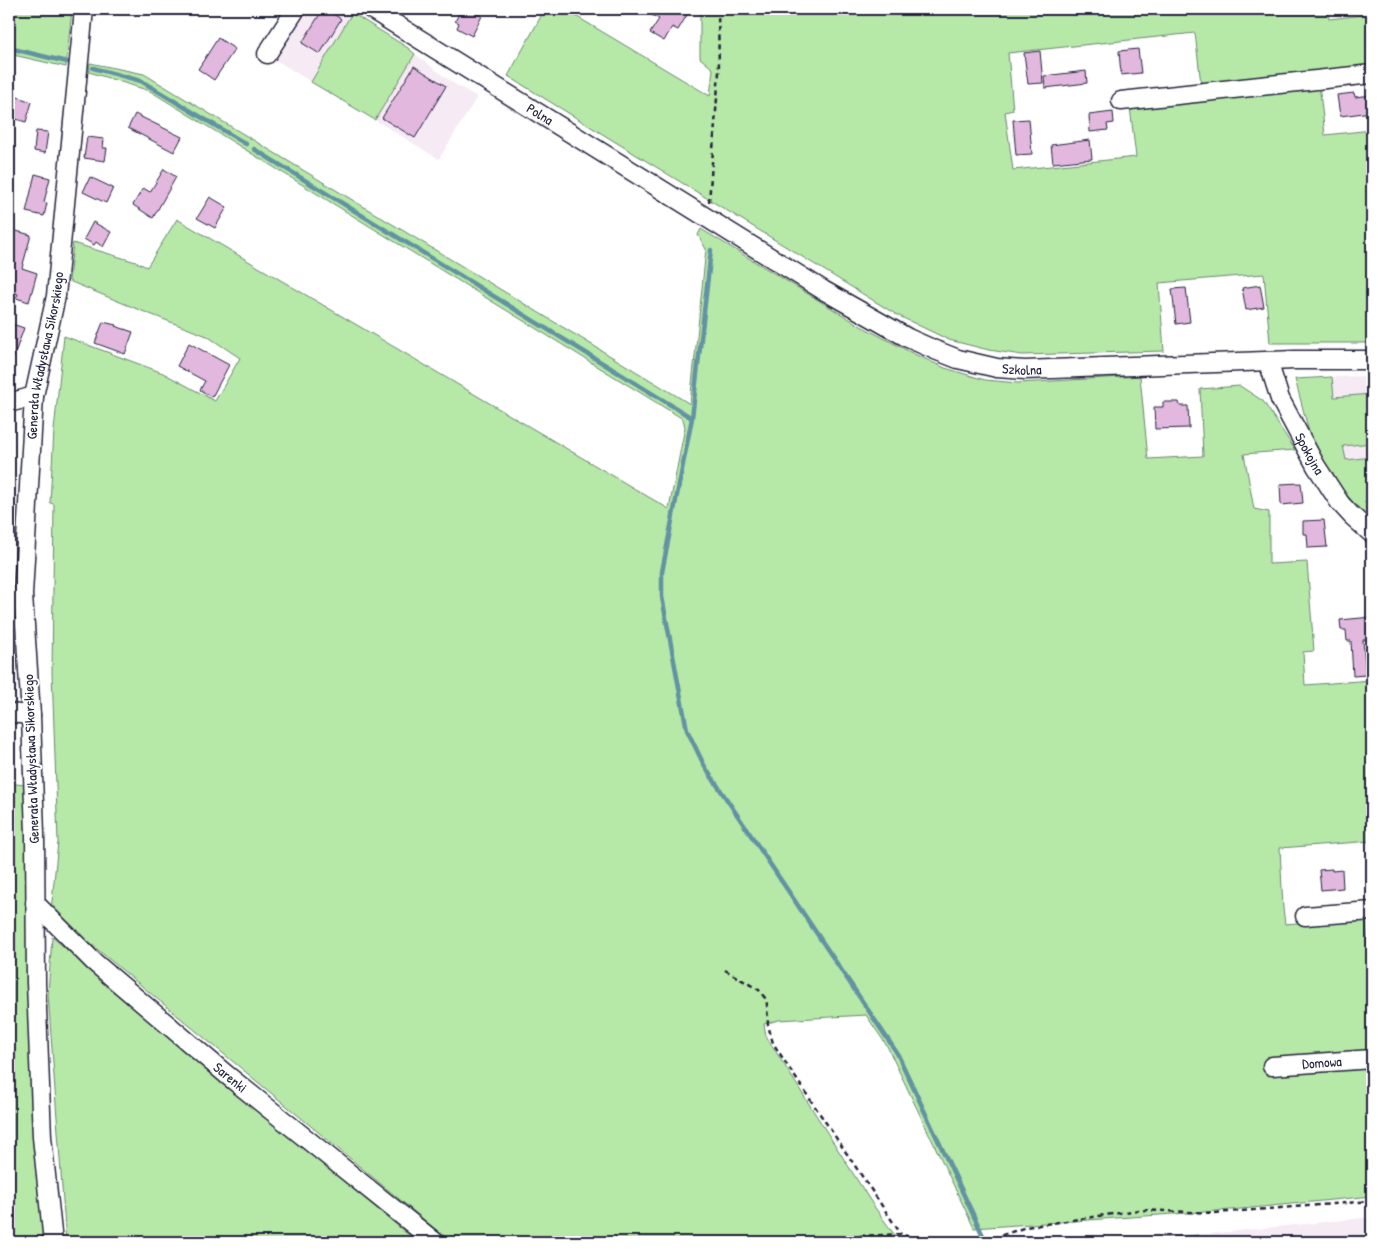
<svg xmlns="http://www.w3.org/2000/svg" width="1381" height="1251" font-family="'Patrick Hand',sans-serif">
  <rect width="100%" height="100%" fill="#fff"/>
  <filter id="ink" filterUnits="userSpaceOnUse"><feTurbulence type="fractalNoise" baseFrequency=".02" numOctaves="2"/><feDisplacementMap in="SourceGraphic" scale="10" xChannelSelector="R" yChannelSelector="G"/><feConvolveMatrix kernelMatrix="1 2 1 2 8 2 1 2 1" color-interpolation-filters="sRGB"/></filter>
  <g filter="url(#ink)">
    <g fill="#f6eaf5">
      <path d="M300,9H345L352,13L311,82L271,57Z"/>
      <path d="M415,54L453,83L477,97L439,159L375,120Z"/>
      <path d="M1372,376V509L1364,502L1337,446L1332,377Z"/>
      <path d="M1372,1217V1242H1199L1198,1235Z"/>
    </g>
    <g fill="#b6e8a8" stroke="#6c8572">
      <path d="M9,9H72L66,67L9,54Z"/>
      <path d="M545,9H564L710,96L713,69L700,58V9H1327L1329,19L1372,14V66L1201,84L1195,33L1008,53L1013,110L1005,112L1013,170L1136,157L1130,107L1319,84L1325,135L1372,130V343H1270L1264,274L1159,283L1164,351L1022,355L989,350L949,340L897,315L508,76Z"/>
      <path d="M352,13L408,48L415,54L375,120L311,82Z"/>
      <path d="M90,63L144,74L690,404L706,249L698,235L701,229L861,326L912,353L945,368L985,380L1018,383L1140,376L1148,459L1203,456L1200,389L1240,386L1263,401L1295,450L1244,454L1254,509L1269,512V564L1307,562L1314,651L1303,652L1305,685L1372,680V841L1280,848L1283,908L1285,924L1366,917L1370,979H1372V1196L1231,1210L974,1228L887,1046L866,1015L779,1020L764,1024L766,1036L873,1205L894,1234L898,1242H451L51,911L58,842L52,672L54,504L50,503L54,430L64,336L163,373L215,401L240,358L207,336L142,311L69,281L73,243L136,262L147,267L177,219L669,509L685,427L683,419L150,91L89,72Z"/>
      <path d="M1332,377L1334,397L1372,394V443L1343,446L1346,460L1372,457V501L1364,502L1372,509V523L1365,516L1328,473L1309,432L1295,379Z"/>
      <path d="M9,783L24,785L29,984L46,1242H9Z"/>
      <path d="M52,937L417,1242H66L48,994Z"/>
      <path d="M1198,1235L1199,1242H1102Z"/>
    </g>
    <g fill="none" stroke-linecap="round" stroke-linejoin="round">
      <g stroke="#6293a2" stroke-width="4.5">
        <path d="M9,48L67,62"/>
        <path d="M93,68L141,81L246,144"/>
        <path d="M254,149L692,418"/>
        <path d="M711,250L692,418L662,572V597L687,730L705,767L897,1053L986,1242"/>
      </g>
    </g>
    <g fill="#e2b8df" stroke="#22223b">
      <path d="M323,9H325L341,19L320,54L302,43Z"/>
      <path d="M462,9H478L476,13L482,16L472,36L457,28L459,23L455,21Z"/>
      <path d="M641,9H677L687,15L678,30L672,27L664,41L650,33L659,19Z"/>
      <path d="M218,38L235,49L214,80L198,69Z"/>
      <path d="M1138,49L1141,73L1121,75L1119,51Z"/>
      <path d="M1040,51L1043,83L1028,84L1024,53Z"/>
      <path d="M414,66L446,86L415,138L382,118Z"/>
      <path d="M1086,71L1087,83L1045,88L1044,76Z"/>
      <path d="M1354,93L1355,97L1372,95V112L1340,116L1337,95Z"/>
      <path d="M9,94L32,102L26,122L9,117Z"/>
      <path d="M1113,112L1114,123L1107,124L1108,130L1090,132L1089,115Z"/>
      <path d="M135,114L182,137L174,152L128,128Z"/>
      <path d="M1029,119L1032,154L1016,155L1013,120Z"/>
      <path d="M36,131L48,132L45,153L34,151Z"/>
      <path d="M87,137L104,139L103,148H107L105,161L84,158Z"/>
      <path d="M1090,140L1092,159L1053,163L1051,145Z"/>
      <path d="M164,169L176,177L153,218L133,205L143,188L150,192Z"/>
      <path d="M35,174L50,178L44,202L47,203L44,216L26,212Z"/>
      <path d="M90,177L113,188L106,203L83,192Z"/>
      <path d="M210,197L227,207L215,228L197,218Z"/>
      <path d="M93,222L111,232L103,247L96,242L94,245L84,239Z"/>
      <path d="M9,229L31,235L22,268L37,273L29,302L16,298L18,294L9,291V285L12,274L9,273V265L12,254L9,253Z"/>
      <path d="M1260,285L1264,307L1246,310L1242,288Z"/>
      <path d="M1186,288L1190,322L1176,324L1172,289Z"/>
      <path d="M103,322L116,325L115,326L133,332L125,354L95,343Z"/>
      <path d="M9,323L24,328L10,367H9Z"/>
      <path d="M189,343L229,365L212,397L200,390L205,381L177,366Z"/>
      <path d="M1163,402H1179L1180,406H1188L1189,428L1155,429L1154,407H1163Z"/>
      <path d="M1301,483L1303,503L1281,505L1280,484Z"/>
      <path d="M1324,520L1327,547L1308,548L1307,534H1303V521Z"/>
      <path d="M1372,617V639L1363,640L1366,675L1353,676L1351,641H1347L1346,630H1341L1340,620Z"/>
      <path d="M1332,869V871L1342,870L1343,888L1321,890L1319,870Z"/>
    </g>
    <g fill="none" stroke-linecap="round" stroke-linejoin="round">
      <defs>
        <g id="minor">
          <path id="s1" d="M371,9L823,290L908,338L935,350L958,359L997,368L1025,370L1295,360H1372"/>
          <path d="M267,54L296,9"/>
          <path d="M1121,101L1372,74"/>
          <path id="s2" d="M1268,361L1280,399L1316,466L1340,503L1351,515L1372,534"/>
          <path d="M9,403L34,396"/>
          <path d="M9,713L31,715"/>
          <path id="s3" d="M35,903L94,962L227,1075L435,1242"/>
          <path d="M1305,916L1372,911"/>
          <path id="s4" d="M1272,1066L1372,1059"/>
          <path id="s5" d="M53,1242L42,1137L36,982L35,834L31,715L23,595L34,396L56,296L84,9"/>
        </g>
      </defs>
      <use href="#minor" stroke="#22223b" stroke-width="21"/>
      <g stroke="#22223b" stroke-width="2.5" stroke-dasharray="5 4" stroke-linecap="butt">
        <path d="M709,202L719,72L718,9"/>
        <path d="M725,970L759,990L765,998L767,1004L768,1025L773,1043L789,1068L901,1234"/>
        <path d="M843,1242L860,1236L901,1234L918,1240L982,1242L1026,1227L1139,1210L1215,1213L1372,1201"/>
      </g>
      <use href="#minor" stroke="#fff" stroke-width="18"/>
    </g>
  </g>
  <g text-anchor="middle" stroke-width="4" stroke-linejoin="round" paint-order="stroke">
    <g font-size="14" fill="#22223b" stroke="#fff">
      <text dy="5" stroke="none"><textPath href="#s1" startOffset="199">Polna</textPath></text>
      <text dy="5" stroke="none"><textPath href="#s5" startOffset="889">Generała Władysława Sikorskiego</textPath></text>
      <text dy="5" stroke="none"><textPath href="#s1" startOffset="749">Szkolna</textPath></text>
      <text dy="5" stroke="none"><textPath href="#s2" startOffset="102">Spokojna</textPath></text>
      <text transform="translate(31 759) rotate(-92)" y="5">Generała Władysława Sikorskiego</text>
      <text dy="5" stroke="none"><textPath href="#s4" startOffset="50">Domowa</textPath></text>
      <text dy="5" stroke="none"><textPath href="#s3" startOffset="262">Sarenki</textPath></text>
    </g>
  </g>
  <rect width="1381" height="1251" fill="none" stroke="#fff" stroke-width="30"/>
  <rect x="15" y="15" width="1351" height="1221" fill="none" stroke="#22223b" stroke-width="2" filter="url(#ink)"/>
</svg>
